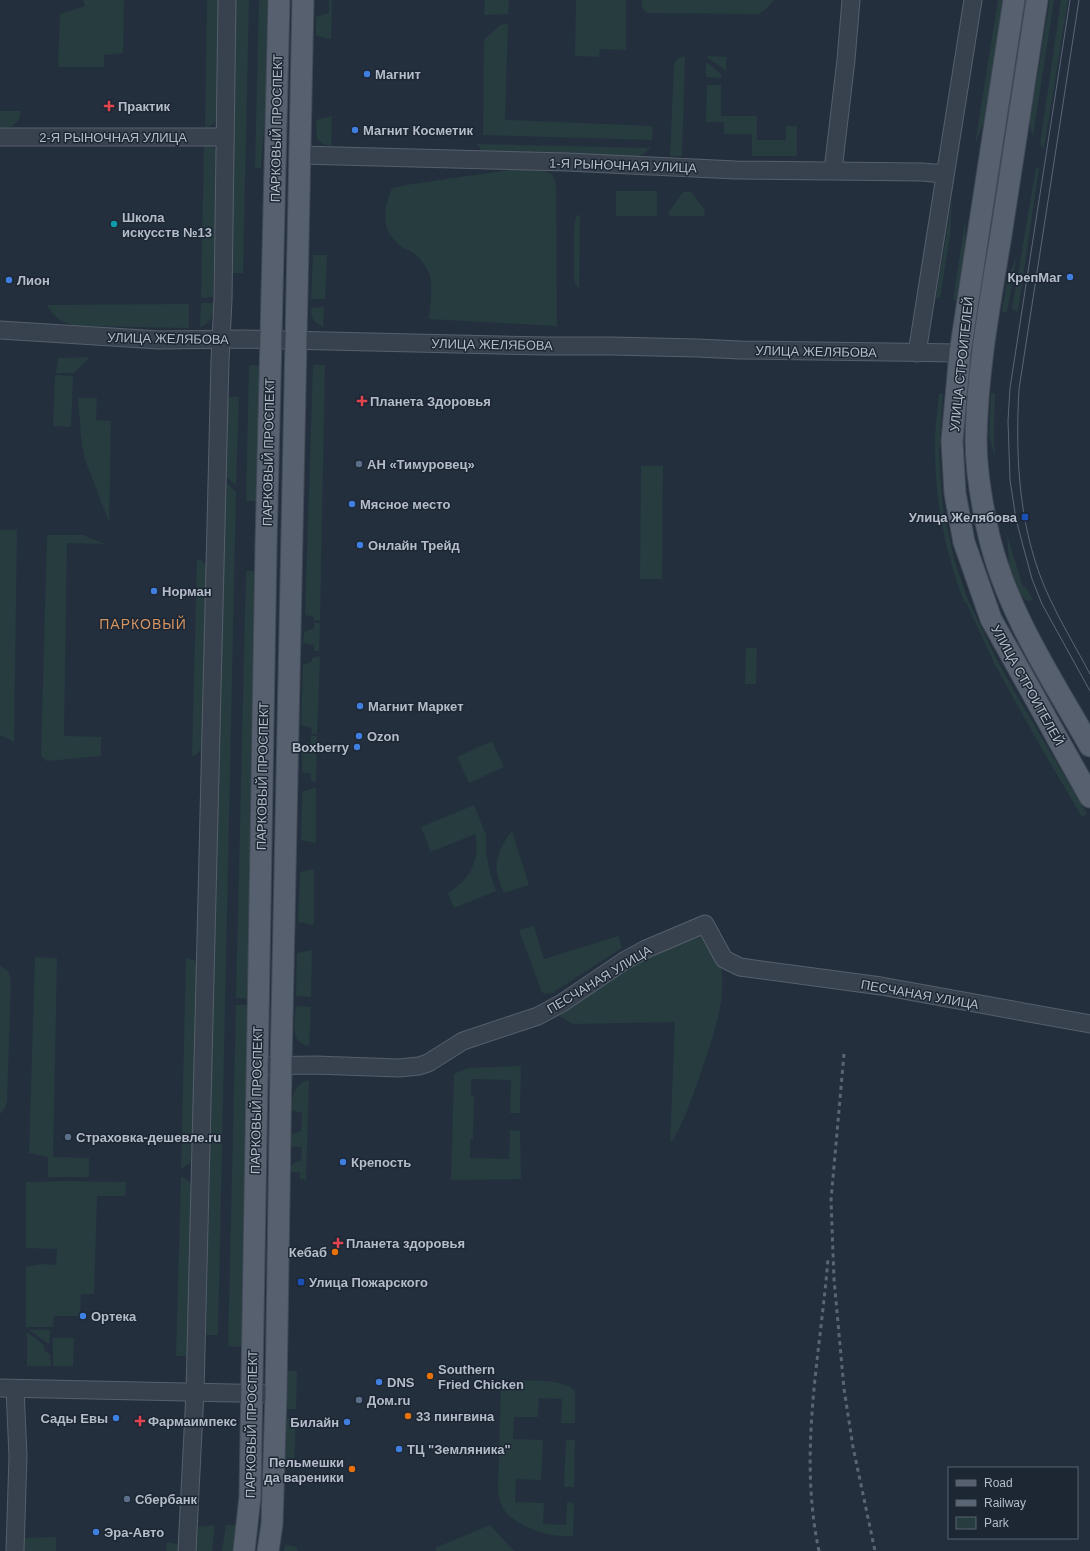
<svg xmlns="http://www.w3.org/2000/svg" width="1090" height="1551" font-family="Helvetica,sans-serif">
  <rect width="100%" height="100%" fill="#242f3e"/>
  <g fill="#263c3f">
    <path d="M83,0H124L123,53L104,55V67H58L60,14L85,6Z"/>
    <path d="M207,0H223L218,118L214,124L205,129Z"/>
    <path d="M234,0H249L243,273H228Z"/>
    <path d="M259,0H271L270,49L261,168H255Z"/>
    <path d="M327,0H332L331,39L316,36V17L329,13V1Z"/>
    <path d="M485,0H509L508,14L484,15Z"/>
    <path d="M576,0H626V50L600,49L599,57L575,56Z"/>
    <path d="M642,0H774L766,9L759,14L647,13L642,8Z"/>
    <path d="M998,0H1003L984,122L975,144Z"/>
    <path d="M1050,0H1054L1033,136L1030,128V120Z"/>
    <path d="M1061,0H1068L1044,149L1040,144Z"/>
    <path d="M508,24L505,120L653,126L652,140L483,135L484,40L500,25Z"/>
    <path d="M685,56L682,156H670L674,65L677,59Z"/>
    <path d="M707,56L726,57V71L707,57Z"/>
    <path d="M706,62L721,74V78L706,77Z"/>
    <path d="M707,85H721V116H757V140H786V126H797V156H752V134H724V122H706Z"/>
    <path d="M0,111H21C19,123 13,129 0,128Z"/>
    <path d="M332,116L331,146L323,144L317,139L316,120Z"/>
    <path d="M204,143L213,146L218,155L213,297L201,298Z"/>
    <path d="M477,144L651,148L642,155L634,157L486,153L482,151Z"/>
    <path d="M1036,168H1039L1018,312L1012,309Z"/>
    <path d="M509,170C520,170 542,168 551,174C555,177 555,181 556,185L557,326L429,319C430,309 433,284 430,276C427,267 420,257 412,252C408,250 404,249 401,246C380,230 383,210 392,188L406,185Z"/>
    <rect x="616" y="191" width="41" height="25"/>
    <path d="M683,192H691L705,210L704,216H670L668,213Z"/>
    <path d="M952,199L950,235L940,298H936Z"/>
    <path d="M580,214V213L579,290L574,281V228L576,217Z"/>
    <path d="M965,222L966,240L956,301L953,300Z"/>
    <path d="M313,255H327L325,299H311Z"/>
    <path d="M1017,256L1007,312H1002L1007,281Z"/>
    <path d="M201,303H214C213,314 212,323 200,327Z"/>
    <path d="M189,304V328L78,326C63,323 55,319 47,305Z"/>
    <path d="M324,307L323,327C313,321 311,320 311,308Z"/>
    <path d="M90,357L74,373H56L58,358Z"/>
    <path d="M249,365L264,366L261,501H246Z"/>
    <path d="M313,365H325L320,621L314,620V617L305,615Z"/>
    <path d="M55,375L73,376L71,427L53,426Z"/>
    <path d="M991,393H995L994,438L995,458L989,435Z"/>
    <path d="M939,394H943L939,453L943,509L954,559L968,600L995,656L1016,694L1087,814L1082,817L1039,744L995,665L966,602L964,601C946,555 936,505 935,455C934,435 937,414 939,394Z"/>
    <path d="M226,397H239L236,485L225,476Z"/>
    <path d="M78,398H97L96,420L111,421L109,522L84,457L81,436Z"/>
    <path d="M641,466H663L662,579H640Z"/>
    <path d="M225,481L236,492L218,1335H206Z"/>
    <path d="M0,530H17L14,742L0,735Z"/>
    <path d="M47,535H83L105,544L67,543L64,736L101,737V756L47,761L41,756Z"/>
    <path d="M1007,535L1023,587H1026L1033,600L1029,601L1024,599L1021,594L1009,564Z"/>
    <path d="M197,559L201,560L207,566L202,748L196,755L192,756Z"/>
    <path d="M246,571H260L250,999L236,998Z"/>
    <path d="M314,623H320L319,651H314V645L303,643L304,632L314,628Z"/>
    <path d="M746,648H757L756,684H745Z"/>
    <path d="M320,656L317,734H311L312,728L301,725L303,665L312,661V658Z"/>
    <path d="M311,736H317L316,782L311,781V774L302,772V745L311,742Z"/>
    <path d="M492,741L504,767L469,783L457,757Z"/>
    <path d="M316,787V843L301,840L302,792Z"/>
    <path d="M474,805L486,835V852L490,873L496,891L454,908L448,893C470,880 481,859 475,834L431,852L421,827Z"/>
    <path d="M512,831L529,885L504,893C501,887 498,879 497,872C494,858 504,841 512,831Z"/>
    <path d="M314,869V925L298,922L300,872Z"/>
    <path d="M534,926L544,959L618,936L622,948L552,993L544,994L541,990L519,930Z"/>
    <path d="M703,937C707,944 719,958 721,965C727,1000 713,1036 702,1069C693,1095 685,1121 670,1144L675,1022L573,1024L559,1016C579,1004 597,988 616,975C643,958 672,943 703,937Z"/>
    <path d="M312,950L311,997L296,996L297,953Z"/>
    <path d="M35,957L57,958L53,1157L89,1158V1177H48V1157L29,1153Z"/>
    <path d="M186,958L194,960L197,963L193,1161L181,1169Z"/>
    <path d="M0,966L8,971L11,980L7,1101L5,1108L0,1114Z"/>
    <path d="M236,1005H249L241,1347L228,1346Z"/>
    <path d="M296,1006L311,1007L309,1046C289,1043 295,1022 296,1006Z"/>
    <path d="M521,1066L520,1113H510L511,1080L471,1079V1096H474L473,1139H470V1158L509,1159L510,1130L520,1131L521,1179L451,1180L454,1074L468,1068Z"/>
    <path d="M309,1080L306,1180L300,1179V1173L290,1171V1169L292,1164L301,1160L302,1147L291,1146V1135L301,1131L302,1113L292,1110C292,1095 293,1085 309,1080Z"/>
    <path d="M181,1177L187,1179L193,1187L189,1356H176Z"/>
    <path d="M66,1181L126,1182L125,1196H97L94,1294H81L80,1316H54L53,1327H26V1267L42,1264L56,1265L57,1249L26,1248V1182Z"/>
    <path d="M29,1330H50L49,1344Z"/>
    <path d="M27,1332L43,1344L45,1351L50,1354L51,1366H27Z"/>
    <path d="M53,1338H74L73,1366H53Z"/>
    <path d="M288,1371H297L296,1409H287Z"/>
    <path d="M501,1381C520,1381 563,1377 575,1391V1423H561L562,1399L539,1398L538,1417H514L513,1439L543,1440L541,1480L516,1479L515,1502L544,1503L543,1524L566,1525L567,1502L574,1503L573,1536C552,1538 518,1528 505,1511C501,1506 499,1498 498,1491Z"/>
    <path d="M287,1418H296L294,1469L285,1468Z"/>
    <path d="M566,1440H575L574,1487H564Z"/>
    <path d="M215,1525L212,1551H195L197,1527Z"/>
    <path d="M226,1525H237L234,1551H222Z"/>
    <path d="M490,1525L514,1551H436L435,1548Z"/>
    <path d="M56,1537V1551H23V1538Z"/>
    <path d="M167,1542L177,1544L180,1549V1551H166Z"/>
    <path d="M285,1545L297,1547V1551H284Z"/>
  </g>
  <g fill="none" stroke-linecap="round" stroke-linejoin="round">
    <defs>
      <g id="minor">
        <path d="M0,137H225"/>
        <path d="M300,155L567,162L736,170L922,172L945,174"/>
        <path d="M833,170L846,60L851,0"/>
        <path d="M0,330L159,340L244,339L545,346H611L697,348L740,350L960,353"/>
        <path d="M917,353L973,0"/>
        <path d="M256,1066L315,1065L399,1068L419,1066L428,1063L463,1041L538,1016L562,1003L624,961L646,949L705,924L724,959L740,967L881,986L1090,1024"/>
        <path d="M0,1388L276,1394"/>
        <path d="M15,1551L18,1456L15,1389"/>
        <path d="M187,1551L195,1392L220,360L223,300L227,0"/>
      </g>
      <g id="major">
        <path d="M1014,0L960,353L952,441L955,493L964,542L991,619L1090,797"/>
        <path d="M1037,0C1025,78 1013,157 1001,235C990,302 977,371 976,440C976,471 982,505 989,536C1007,612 1052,679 1090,746"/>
        <path d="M244,1551L250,1497L266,546L279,0"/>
        <path d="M268,1551L272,1524L276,1394L281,1066L303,0"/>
      </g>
    </defs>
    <use href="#minor" stroke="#565f6c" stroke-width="19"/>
    <use href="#major" stroke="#414a57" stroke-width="23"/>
    <use href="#minor" stroke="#38414e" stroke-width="17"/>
    <use href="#major" stroke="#56606e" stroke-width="21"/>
    <g stroke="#5a6575" stroke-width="1">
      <path d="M1070,0L1010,388L1008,421L1010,480L1016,519L1022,542L1032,579L1042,604L1090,691"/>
      <path d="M1079,0L1019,389C1015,460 1019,534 1050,599C1062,625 1077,649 1090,674"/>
    </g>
    <g stroke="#5a6575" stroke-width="3" stroke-dasharray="4 4" stroke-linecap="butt">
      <path d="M844,1054L831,1200L834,1279L844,1389L853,1447L875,1551"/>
      <path d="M819,1551C798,1453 820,1357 828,1259"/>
    </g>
  </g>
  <g fill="#3f7fe0" stroke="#1d2633" stroke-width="1.5">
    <circle cx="367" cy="74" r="4"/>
    <circle cx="355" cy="130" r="4"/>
    <circle cx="1070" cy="277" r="4"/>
    <circle cx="9" cy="280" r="4"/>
    <circle cx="352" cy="504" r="4"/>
    <circle cx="360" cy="545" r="4"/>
    <circle cx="154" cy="591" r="4"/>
    <circle cx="360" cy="706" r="4"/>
    <circle cx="359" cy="736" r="4"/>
    <circle cx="357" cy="747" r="4"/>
    <circle cx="343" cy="1162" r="4"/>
    <circle cx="83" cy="1316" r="4"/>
    <circle cx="379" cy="1382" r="4"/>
    <circle cx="116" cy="1418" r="4"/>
    <circle cx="347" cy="1422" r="4"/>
    <circle cx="399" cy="1449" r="4"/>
    <circle cx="96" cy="1532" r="4"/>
  </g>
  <g fill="#e0444e" stroke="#1d2633" stroke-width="1.5">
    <path d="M107 100h4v4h4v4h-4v4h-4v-4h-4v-4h4z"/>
    <path d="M360 395h4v4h4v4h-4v4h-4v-4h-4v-4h4z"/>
    <path d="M336 1237h4v4h4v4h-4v4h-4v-4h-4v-4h4z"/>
    <path d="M138 1415h4v4h4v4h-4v4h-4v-4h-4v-4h4z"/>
  </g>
  <circle fill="#0f9aa8" stroke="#1d2633" stroke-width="1.5" cx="114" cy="224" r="4"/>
  <g fill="#5c6f8a" stroke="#1d2633" stroke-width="1.5">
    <circle cx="359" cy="464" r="4"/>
    <circle cx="68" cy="1137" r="4"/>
    <circle cx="359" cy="1400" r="4"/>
    <circle cx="127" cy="1499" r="4"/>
  </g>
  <g fill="#1a4fb4" stroke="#1d2633" stroke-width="1.5">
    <rect x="1021" y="513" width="8" height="8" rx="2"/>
    <rect x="297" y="1278" width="8" height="8" rx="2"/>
  </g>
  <g fill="#e8710a" stroke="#1d2633" stroke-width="1.5">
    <circle cx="335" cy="1252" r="4"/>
    <circle cx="430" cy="1376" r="4"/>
    <circle cx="408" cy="1416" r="4"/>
    <circle cx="352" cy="1469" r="4"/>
  </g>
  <g text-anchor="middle" stroke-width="3" stroke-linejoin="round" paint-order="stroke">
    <g font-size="13" font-weight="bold" fill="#b4bcc9" stroke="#1d2633" text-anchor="start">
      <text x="375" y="79">Магнит</text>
      <text x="118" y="111">Практик</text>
      <text x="363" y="135">Магнит Косметик</text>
      <text x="122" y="222">Школа<tspan x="122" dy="15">искусств №13</tspan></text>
      <text x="1062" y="282" text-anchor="end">КрепМаг</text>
      <text x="17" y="285">Лион</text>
      <text x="370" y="406">Планета Здоровья</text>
      <text x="367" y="469">АН «Тимуровец»</text>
      <text x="360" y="509">Мясное место</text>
      <text x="1017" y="522" text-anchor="end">Улица Желябова</text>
      <text x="368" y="550">Онлайн Трейд</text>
      <text x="162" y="596">Норман</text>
      <text x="368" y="711">Магнит Маркет</text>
      <text x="367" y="741">Ozon</text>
      <text x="349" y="752" text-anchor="end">Boxberry</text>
      <text x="76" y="1142">Страховка-дешевле.ru</text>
      <text x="351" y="1167">Крепость</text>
      <text x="346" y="1248">Планета здоровья</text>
      <text x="327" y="1257" text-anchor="end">Кебаб</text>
      <text x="309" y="1287">Улица Пожарского</text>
      <text x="91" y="1321">Ортека</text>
      <text x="438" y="1374">Southern<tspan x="438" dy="15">Fried Chicken</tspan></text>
      <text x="387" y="1387">DNS</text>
      <text x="367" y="1405">Дом.ru</text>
      <text x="416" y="1421">33 пингвина</text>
      <text x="108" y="1423" text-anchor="end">Сады Евы</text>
      <text x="148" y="1426">Фармаимпекс</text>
      <text x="339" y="1427" text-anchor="end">Билайн</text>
      <text x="407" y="1454">ТЦ "Земляника"</text>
      <text x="344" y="1467" text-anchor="end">Пельмешки<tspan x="344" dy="15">да вареники</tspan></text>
      <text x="135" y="1504">Сбербанк</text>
      <text x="104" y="1537">Эра-Авто</text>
    </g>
    <g font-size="13" fill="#b4bcc9" stroke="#1d2633">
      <text transform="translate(276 128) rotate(-89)" y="5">ПАРКОВЫЙ ПРОСПЕКТ</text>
      <text x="113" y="142">2-Я РЫНОЧНАЯ УЛИЦА</text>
      <text transform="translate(623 165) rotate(2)" y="5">1-Я РЫНОЧНАЯ УЛИЦА</text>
      <text transform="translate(168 338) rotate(1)" y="5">УЛИЦА ЖЕЛЯБОВА</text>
      <text transform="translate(492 344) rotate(1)" y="5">УЛИЦА ЖЕЛЯБОВА</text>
      <text transform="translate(816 351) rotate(1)" y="5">УЛИЦА ЖЕЛЯБОВА</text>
      <text transform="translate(961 364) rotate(-84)" y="5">УЛИЦА СТРОИТЕЛЕЙ</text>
      <text transform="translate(268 452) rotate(-89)" y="5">ПАРКОВЫЙ ПРОСПЕКТ</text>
      <text transform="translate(1028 685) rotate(61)" y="5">УЛИЦА СТРОИТЕЛЕЙ</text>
      <text transform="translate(262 776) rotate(-89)" y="5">ПАРКОВЫЙ ПРОСПЕКТ</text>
      <text transform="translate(599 979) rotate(-31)" y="5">ПЕСЧАНАЯ УЛИЦА</text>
      <text transform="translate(920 994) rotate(10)" y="5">ПЕСЧАНАЯ УЛИЦА</text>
      <text transform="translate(256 1100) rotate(-89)" y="5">ПАРКОВЫЙ ПРОСПЕКТ</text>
      <text transform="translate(251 1424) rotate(-89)" y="5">ПАРКОВЫЙ ПРОСПЕКТ</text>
    </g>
    <g font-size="14" letter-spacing="1" fill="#d59563" stroke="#1d2633">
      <text x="143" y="629">ПАРКОВЫЙ</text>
    </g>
  </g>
  <rect x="948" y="1467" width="130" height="72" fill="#1d2633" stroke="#59626f"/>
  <rect x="956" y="1480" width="20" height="6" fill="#56606e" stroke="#59626f"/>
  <text x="984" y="1487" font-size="12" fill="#b4bcc9">Road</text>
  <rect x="956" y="1500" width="20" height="6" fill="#5a6575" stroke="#59626f"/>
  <text x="984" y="1507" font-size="12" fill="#b4bcc9">Railway</text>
  <rect x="956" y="1517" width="20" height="12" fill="#263c3f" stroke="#59626f"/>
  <text x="984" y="1527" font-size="12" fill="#b4bcc9">Park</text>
</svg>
